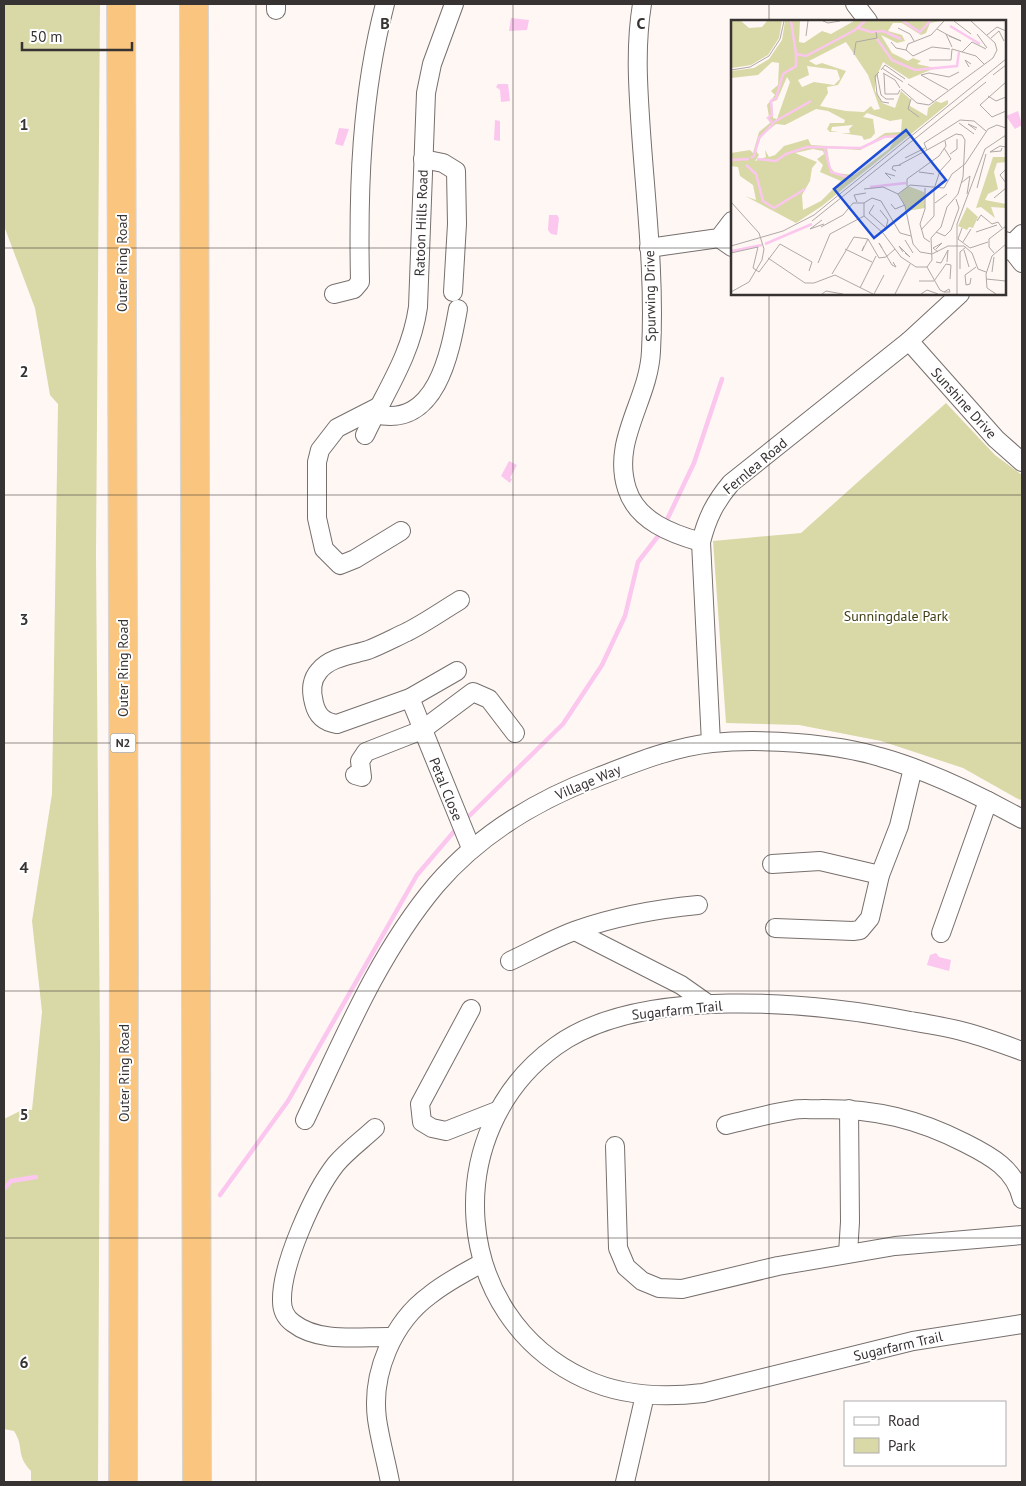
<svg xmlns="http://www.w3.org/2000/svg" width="1026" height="1486" font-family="'PT Sans',sans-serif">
  <rect width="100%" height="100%" fill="#fff7f4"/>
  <g fill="#d9d8a7">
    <path d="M4,4H100L96,556L100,1050L98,1482H31V1471C15,1454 25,1448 14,1431L4,1429V1119L24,1109L32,1110L42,1012L32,921L52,794L58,404L50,395L35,308L4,226Z"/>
    <path d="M946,403L995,455L1022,475V798L1020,800L963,768L881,741L799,725L726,723L713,541L801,533Z"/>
  </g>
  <g fill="#fbc7ee">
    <path d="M511,18L529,20L527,30L509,31Z"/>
    <path d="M498,84H508L510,101L501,102L500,90L496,87Z"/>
    <path d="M1018,111L1022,125L1015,129L1006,116Z"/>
    <path d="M495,120L500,121V141L494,140Z"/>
    <path d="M339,128L349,129L343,146L335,144Z"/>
    <path d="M549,215H557L559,218L557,235L551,234L548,230Z"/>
    <path d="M509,461L517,465L510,478L512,479L510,483L501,476Z"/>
    <path d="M936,953L939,957L951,960L949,971L927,965L930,955Z"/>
  </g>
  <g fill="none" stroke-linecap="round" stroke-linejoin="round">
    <g stroke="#fbc7ee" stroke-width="4.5">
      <path d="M665,524L694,463L722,379"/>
      <path d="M465,820L563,724L602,665L625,616L638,562L662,531"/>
      <path d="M4,1189L11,1181L36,1177"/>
      <path d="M220,1195L288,1101L417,875L457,828"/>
    </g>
    <defs>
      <g id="minor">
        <path d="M642,4C635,47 638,88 641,132C646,204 655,279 651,351C649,400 611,440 627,489C637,521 672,534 701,542"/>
        <path d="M855,4L868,21"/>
        <path d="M276,10V4"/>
        <path d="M423,159L443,163L456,171L457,224L453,292"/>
        <path d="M719,238L732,247"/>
        <path d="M1005,241L1022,263"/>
        <path d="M649,248L719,238L732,221"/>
        <path d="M1005,251L1022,234"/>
        <path d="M334,294L354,289L360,282C358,188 361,95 385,4"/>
        <path d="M909,341L996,439L1022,462"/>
        <path d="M380,406L337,428L320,450L317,462V518L324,549L340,565L355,559L401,531"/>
        <path d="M375,414C436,429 450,354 458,309"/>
        <path d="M365,435C385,392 411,356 418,307L426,93L432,64L454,4"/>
        <path d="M457,671L410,698L337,724C324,722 317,716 314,703C311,692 311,680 319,671C330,657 352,655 368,650C381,645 394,638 407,632C425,623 442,611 460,600"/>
        <path d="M410,698L471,848"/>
        <path d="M711,743L701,542C707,518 715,502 731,483L909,341L960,294"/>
        <path d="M355,775L362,777L360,761L366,752L422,730L473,692L489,699L515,733"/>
        <path d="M772,864L820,861L880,875"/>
        <path d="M775,928L853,931L860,930L870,918L880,875L899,826L913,768"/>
        <path d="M575,931L681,985L708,1004"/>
        <path d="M941,933L988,801"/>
        <path d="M510,961C532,951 554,938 577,930C617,916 656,909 698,905"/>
        <path d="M471,1009L420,1104L422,1122L432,1128L446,1131L497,1111"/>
        <path d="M1022,1051C1003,1044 984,1037 965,1032C947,1027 928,1024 910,1021C813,1002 640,985 556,1046C438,1131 450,1317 585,1379C622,1396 663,1398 703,1393L913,1341L1022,1324"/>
        <path d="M305,1120C343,1040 378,954 436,885C479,835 537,800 598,777C634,763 673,747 712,743C760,738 834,743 880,757C930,771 977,794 1022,819"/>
        <path d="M726,1125C748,1120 771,1113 793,1110C803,1108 813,1110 823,1109C876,1109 918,1119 965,1143C991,1156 1015,1169 1022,1199"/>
        <path d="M375,1128C362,1140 347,1151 336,1164C314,1192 281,1265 282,1301C282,1310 286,1318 293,1323C320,1344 362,1336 393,1337"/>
        <path d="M615,1146L618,1248L626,1267L642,1281L659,1288L682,1289L778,1266L895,1246L1022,1235"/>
        <path d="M848,1253L850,1222L849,1109"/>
        <path d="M390,1482C386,1461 380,1440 377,1419C371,1373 393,1322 430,1295C446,1282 464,1273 482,1263"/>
        <path d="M625,1482L645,1395"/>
      </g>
      <g id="motorway">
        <path d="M121,4L124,960L123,1482"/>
        <path d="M194,4L197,1482"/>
      </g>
    </defs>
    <use href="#minor" stroke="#766f6d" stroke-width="20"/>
    <use href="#motorway" stroke="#d7d6d6" stroke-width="30"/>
    <use href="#minor" stroke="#fff" stroke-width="18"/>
    <use href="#motorway" stroke="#fac67f" stroke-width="28"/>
  </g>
  <path fill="none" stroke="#363332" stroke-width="1" stroke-opacity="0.55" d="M256,4V1482M513,4V1482M769,4V21M4,248H732M1005,248H1022M769,294V1482M4,495H1022M4,743H1022M4,991H1022M4,1238H1022"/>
  <g text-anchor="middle" stroke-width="4" stroke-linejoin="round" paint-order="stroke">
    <rect fill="#fff" stroke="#727070" stroke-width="1" x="110.5" y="733.5" width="25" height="19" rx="4"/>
    <g font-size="12" font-weight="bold" fill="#363332">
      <text x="123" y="747">N2</text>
    </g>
    <g font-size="14" fill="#363332" stroke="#fff">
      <text transform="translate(421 223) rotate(-88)" y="5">Ratoon Hills Road</text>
      <text transform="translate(122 263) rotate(-90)" y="5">Outer Ring Road</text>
      <text transform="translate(650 296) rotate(-91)" y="5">Spurwing Drive</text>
      <text transform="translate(964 403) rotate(48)" y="5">Sunshine Drive</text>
      <text transform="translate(755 466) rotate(-40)" y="5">Fernlea Road</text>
      <text transform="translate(123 668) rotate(-90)" y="5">Outer Ring Road</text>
      <text transform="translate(588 782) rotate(-23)" y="5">Village Way</text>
      <text transform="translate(446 789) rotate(68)" y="5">Petal Close</text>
      <text transform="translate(677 1010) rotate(-6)" y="5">Sugarfarm Trail</text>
      <text transform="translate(124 1073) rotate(-90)" y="5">Outer Ring Road</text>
      <text transform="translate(898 1346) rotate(-13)" y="5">Sugarfarm Trail</text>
    </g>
    <g font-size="14" fill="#3f3d0f" stroke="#fff">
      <text x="896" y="621">Sunningdale Park</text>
    </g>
  </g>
  <g transform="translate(731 20)">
    <rect width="275" height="275" fill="#fff7f4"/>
    <path d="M0,1H10L18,8L31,7L36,1H51L48,18L37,35L20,45L1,48ZM54,1H69L68,22L73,23L91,11L100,14L123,1H210L199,3L195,13L190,15L171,3H162L157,11L171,15L174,21L166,23L150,15L161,33L177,41L182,38L190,41L186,44L204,48L178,59L152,42L144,60V71L151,83L164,88L170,71L179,79V86L196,96L197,88L205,81L210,83L217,80V84L91,186L65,203L14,176L25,180L22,165L9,156L7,147L0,146V133L19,130L22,133L28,112L39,103L36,85L44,75L40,71L47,65L48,43L41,42L27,55L0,58V51L23,48L38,39L51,20ZM115,22L137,55L149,89L143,90L140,86L133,92L115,91L89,86L97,73L96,67L107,65L115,51L91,43L85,45L78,41ZM76,46L106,50L109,59L103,65L83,62L71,67L67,60L78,55ZM56,57L59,62L46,99L42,98L41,82L46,80ZM85,89L97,91L114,100L113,103H99L96,109L99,112H108L100,111L101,107L122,105L118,109L119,113H110L131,116L133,120L140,118L144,113L142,99L132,97L136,93L159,101L171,99L170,112L154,113L131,128L80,125L77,119L53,126L44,135L38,137L34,130L35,137L24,141L28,135L25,131L30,117L34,113L45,104L54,105ZM155,117L165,118L158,129L123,155L104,153L99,147L96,128L129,130ZM82,129L92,131L93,134L86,139L92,145L89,152L110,161L90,181L72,190L71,175L79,161L81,148L86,142L64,133ZM262,137H275V142L266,143L263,152L267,169L257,174L254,180L275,184V188L260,187L264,198L250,187L245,188ZM177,166L193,172L194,188L176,191L168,174ZM236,187L247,197L242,208L238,207L236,210L227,206Z" fill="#d9d8a7" fill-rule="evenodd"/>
    <path fill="none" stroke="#fbc7ee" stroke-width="2.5" d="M60,1L65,34M172,1L189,12L199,1M219,6L249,24M127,8L140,12L152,11L170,19M146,19L161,40L184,50L226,46L228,32M43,102L80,81M93,127L100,152L119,158M20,138L23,136L28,118L42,104L37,98L41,95L40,81L45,78L52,54L65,46V34L75,36L124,10L134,1M26,139L45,141L55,134L76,127L130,128L153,117L166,116M0,140L18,139M15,145L25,154L32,181L43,188L74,169M139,167L175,163M34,224L81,204M1,231L31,225"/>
    <path fill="none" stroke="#afa9a6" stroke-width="1" d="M92,1L97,3L109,1M213,1L200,15L177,24L175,30L182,36L201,27L219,29M223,1L240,14M167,8L179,14L183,21M206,9L215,14L221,27M215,14L221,17L230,21L218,16M246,14L256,28M256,15L266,7L275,11M75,16L77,1M260,18L268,11L273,21M160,22L165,28L175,30M221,29L245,36L253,44M231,32L241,22L255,29M123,35L125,22L146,18L145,12M198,40H220L221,29M238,47L234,40L240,44M151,48L172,62M0,50L19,47L38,36L49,19L53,1M150,50L154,45L174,59M148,52L144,56L146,74L151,82L158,83M152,53L164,60L169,68M146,54L150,75L155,79H163M153,54L154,74H167L169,70M190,55L198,53L218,57L228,52M190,55L217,70M262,55L275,45M275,62L249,85L261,97L275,91M177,64L203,82M170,69L186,83L198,85L262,38L266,30L264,23L240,1M257,76L265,81L275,77M180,79L177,89L188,97M228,103L243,114M245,110L237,104L246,108M271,128L270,131L259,132L269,126L275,127M219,134L226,129V119M174,138L194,128M168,145L196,130M275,149L269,155L275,163M165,151L161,149L162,146L170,145M188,152L203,154M160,159L154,153L164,156M230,163L239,156L236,174M176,166V159L208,136L215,126L214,121M194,168V189L189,204L193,218L199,222M246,168L255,134M133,169L152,167L167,174L174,186L182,224L189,232L201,234L217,226H233L241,233L247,249L255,252M167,174L179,165L213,168L221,154L234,144L257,109L266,105L275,108M263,178L275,168M0,182L28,213L33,229L31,240L18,262L0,272M126,182L123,175L135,173M204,183L216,174M160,184L164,189L174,185M143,185L138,193L156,209M149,190L157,200L154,211M91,200L79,209L93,204M81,201L255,62M246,201L250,195L261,204L267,202L271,208M90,207L112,195L122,183H133M231,208L227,219L239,228L257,222M190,210L203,196V169L209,151L220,139L213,128M205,212L214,216L220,210L228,188L225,179M245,212L266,205M180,216L169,213L150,181L141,178L133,183V196L152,213L170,237L185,247H196L201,240L200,218L210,207L216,187L227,174L232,157L234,120L231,115L225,114L196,130L193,123L229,100L243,101L255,111M174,220L182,233M232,222L240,209M0,226L52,211L83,195L275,39M133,226L131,231L137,219M151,228L148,223L161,245L165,247L162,242M114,229L141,242M205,229L211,223L202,228L207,232M233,230L238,247M172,232L168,226L179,237L174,233M0,233L27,227L22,248L28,252L49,224L81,242L78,251M263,233L258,227V219L275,206M37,238L74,263H83L104,255L142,274M205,242L210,243L217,230L216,242M87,243L99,214L133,196M196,247L209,270L213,272H219L218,269L213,272M229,249V232L235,227M261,252L263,237M101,254L123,217L137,219L148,238L155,237L164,229M240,258L239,264L235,265L234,255L245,247M255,259L275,261M188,261H203L215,244L220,245L219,259M129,268L145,236M91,274L95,271L112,274M143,274L153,255M164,274L179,244M190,274L196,270L207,274M226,274V204L254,129L275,115M265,274L256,268L255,254L261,236L275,224"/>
    <path fill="#1d4ed8" fill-opacity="0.15" stroke="#1d4ed8" stroke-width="2.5" d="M175,110L215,160L143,218L103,169Z"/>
    <rect width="275" height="275" fill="none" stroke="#363332" stroke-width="2.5"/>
  </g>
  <g font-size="16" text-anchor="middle" font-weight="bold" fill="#363332" stroke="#fff" stroke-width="4" stroke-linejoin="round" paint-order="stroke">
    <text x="385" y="29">B</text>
    <text x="641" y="29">C</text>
    <text x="24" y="130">1</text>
    <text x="24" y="377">2</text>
    <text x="24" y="625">3</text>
    <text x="24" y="873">4</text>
    <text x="24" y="1120">5</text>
    <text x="24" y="1368">6</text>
  </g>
  <rect width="1026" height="1486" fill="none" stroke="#363332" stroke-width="10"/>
  <rect x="844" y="1401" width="162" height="65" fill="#ffffff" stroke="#afadad"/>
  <rect x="854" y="1417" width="25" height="8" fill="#ffffff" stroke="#afadad"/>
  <text x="888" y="1426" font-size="15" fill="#363332">Road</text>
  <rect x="854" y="1438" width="25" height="15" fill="#d9d8a7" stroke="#afadad"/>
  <text x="888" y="1451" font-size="15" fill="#363332">Park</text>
  <path d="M22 42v8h110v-8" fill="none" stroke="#363332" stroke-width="2.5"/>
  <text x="30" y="42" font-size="15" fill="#363332" stroke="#ffffff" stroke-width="4" paint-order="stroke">50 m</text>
</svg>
